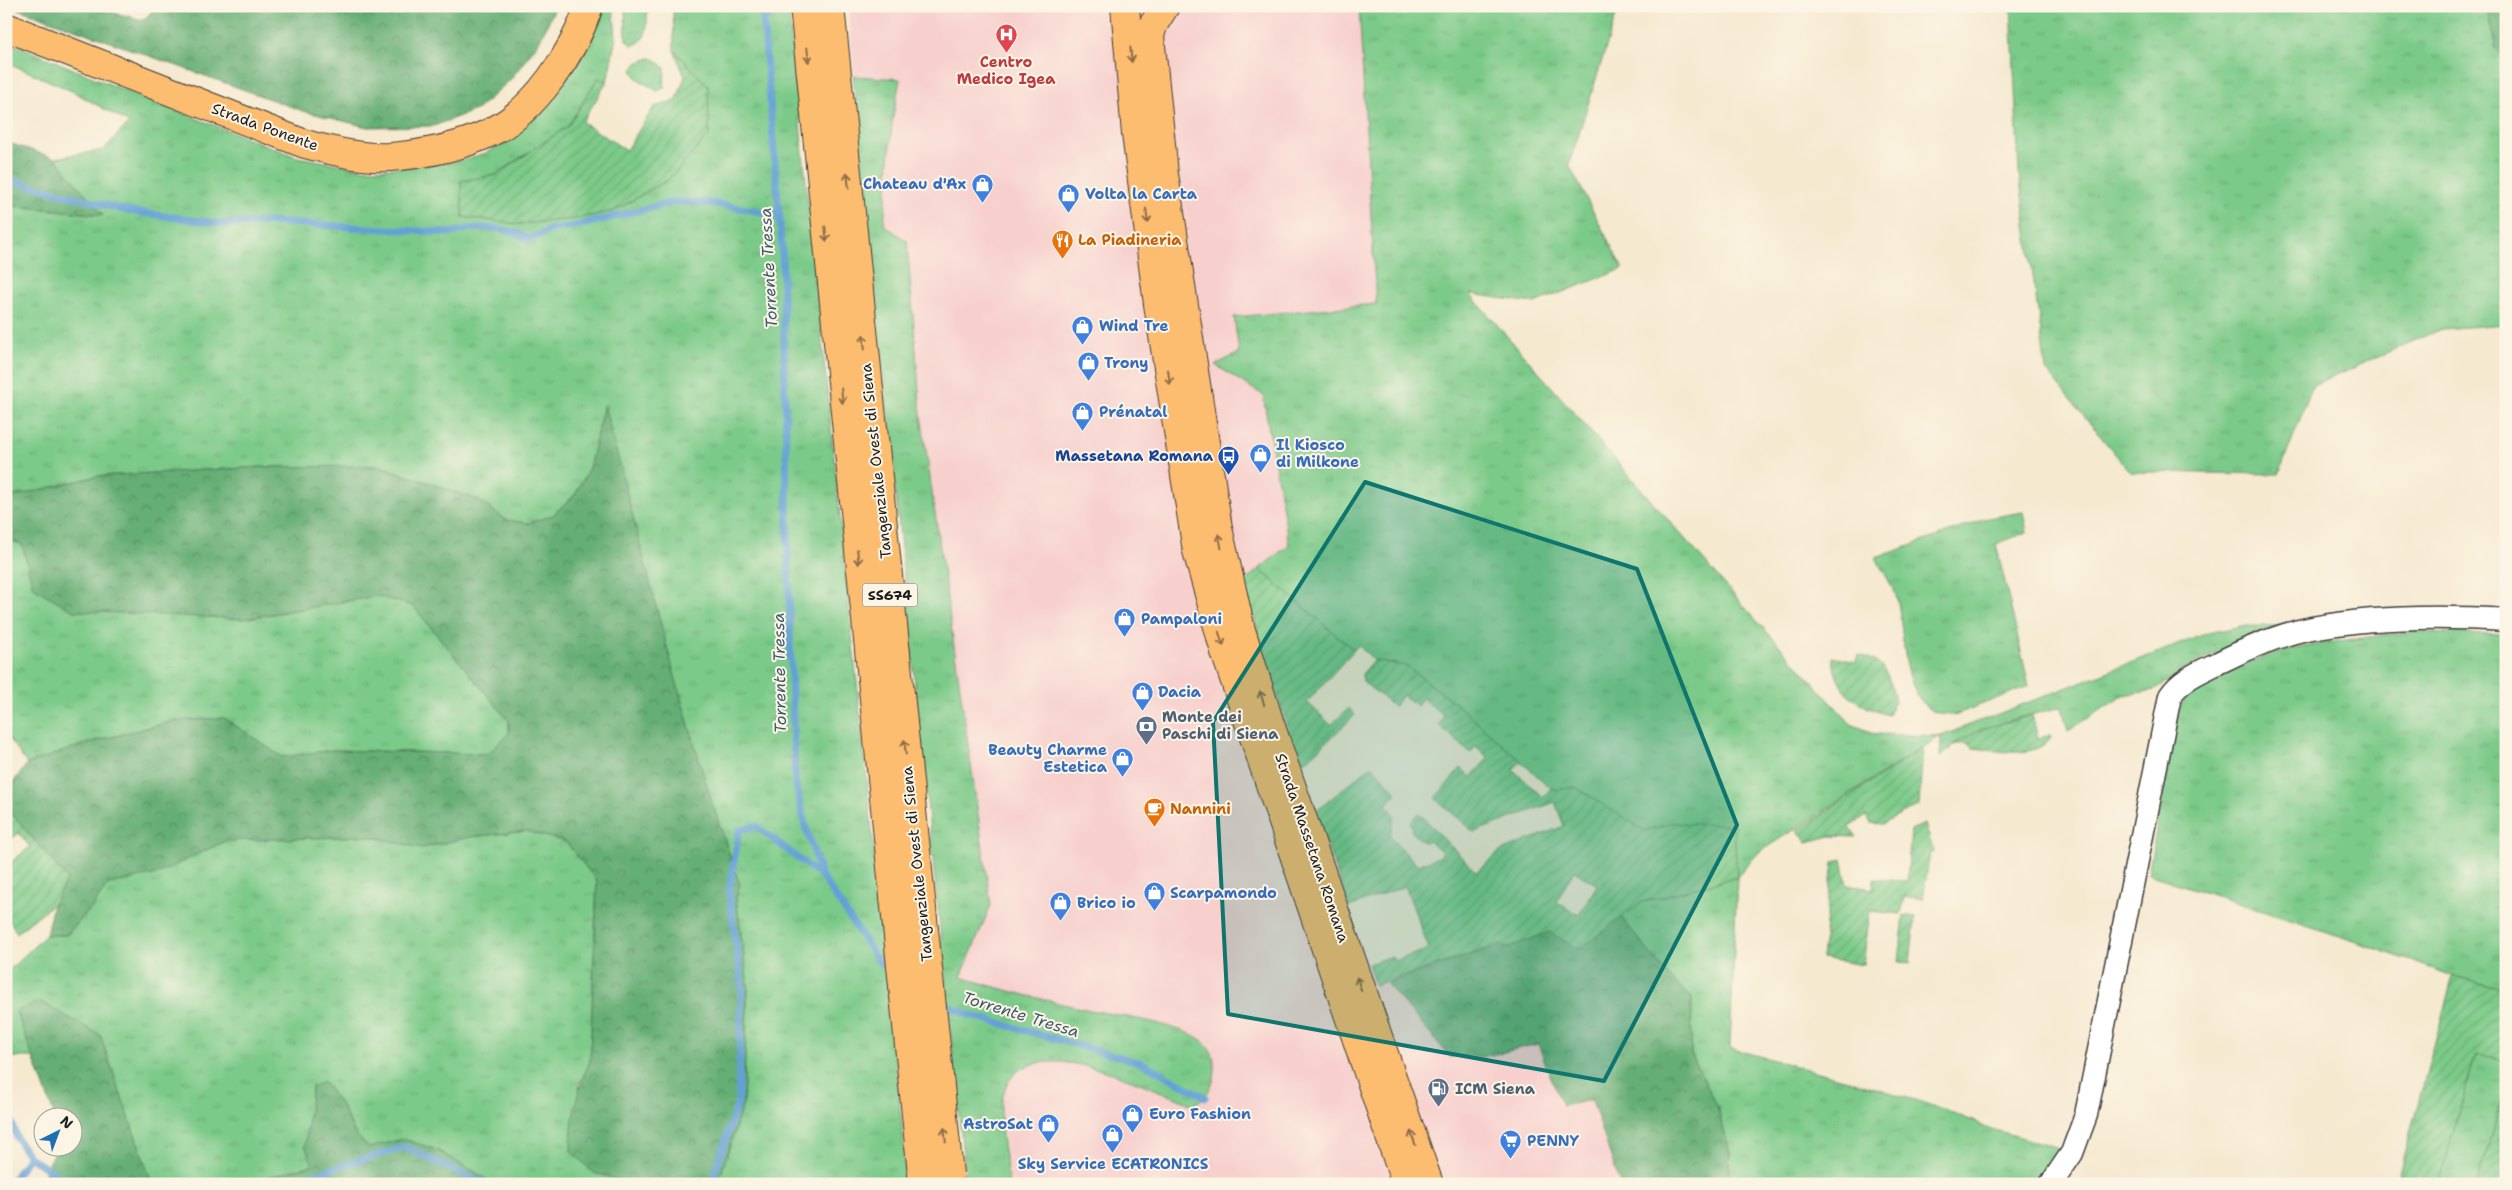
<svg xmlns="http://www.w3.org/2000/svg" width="2512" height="1190" font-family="'Shantell Sans',sans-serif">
  <defs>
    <pattern id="grass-tufts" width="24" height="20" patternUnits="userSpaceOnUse" patternTransform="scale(1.25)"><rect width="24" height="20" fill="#7cca89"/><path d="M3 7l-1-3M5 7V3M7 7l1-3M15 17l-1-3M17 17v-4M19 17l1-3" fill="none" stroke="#6bad76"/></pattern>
    <pattern id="forest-crowns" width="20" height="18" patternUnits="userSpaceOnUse" patternTransform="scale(1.25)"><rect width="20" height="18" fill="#65ae75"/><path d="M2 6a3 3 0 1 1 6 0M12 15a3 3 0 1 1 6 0" fill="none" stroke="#528d5f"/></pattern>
    <pattern id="garden-furrows" width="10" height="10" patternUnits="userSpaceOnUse" patternTransform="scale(1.25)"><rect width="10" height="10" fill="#7cca89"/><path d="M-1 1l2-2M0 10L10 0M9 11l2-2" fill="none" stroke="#6bad76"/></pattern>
  </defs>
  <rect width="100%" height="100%" fill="#fcf5e5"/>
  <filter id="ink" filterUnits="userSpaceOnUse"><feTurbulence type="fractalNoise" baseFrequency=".02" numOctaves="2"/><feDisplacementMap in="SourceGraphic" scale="10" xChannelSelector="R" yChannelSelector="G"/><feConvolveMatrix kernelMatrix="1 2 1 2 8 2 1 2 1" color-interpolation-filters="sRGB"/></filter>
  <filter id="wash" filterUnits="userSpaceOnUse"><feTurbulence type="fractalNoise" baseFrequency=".0096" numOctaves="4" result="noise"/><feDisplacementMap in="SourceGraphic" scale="20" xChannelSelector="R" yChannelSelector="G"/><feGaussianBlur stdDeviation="1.12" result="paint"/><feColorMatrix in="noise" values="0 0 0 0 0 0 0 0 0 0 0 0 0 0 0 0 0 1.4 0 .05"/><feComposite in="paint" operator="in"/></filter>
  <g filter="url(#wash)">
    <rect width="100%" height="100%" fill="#f5e9d0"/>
    <path fill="#f7d0cd" d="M849,6H1359L1376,304L1236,331L1240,353L1215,365L1263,395L1289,546L1243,583L1280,708L1375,985L1386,983L1450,1057H1483L1538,1043L1562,1106L1592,1100L1620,1184H1009L1002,1114L1003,1095L1009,1082L1021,1070L1036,1062L1063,1061L1205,1097L1215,1073L1209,1048L1201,1040L1187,1034L1147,1022L1063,1005L961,977L991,905L921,415L907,241L884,225L892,123L900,79L853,76Z"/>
    <g fill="url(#grass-tufts)" stroke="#4c7352">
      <path d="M600,6H613L616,37L607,82L598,78L568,126L495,175L461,181L463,217L519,224L574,219L614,211L669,179L709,135L708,86L674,50L673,6H788L908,1184H718L743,1103L748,986L736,897L740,885C684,729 646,566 604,405L589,468L575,495L553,515L529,523L506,520L478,500L380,466L263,467L98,476L6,498V205L103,215L55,158L103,150L129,123L74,92L6,62V41L143,98L297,157L365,169L395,168L456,162L486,153L517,133L545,107L579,61Z"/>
      <path d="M625,6H647C647,20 650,42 632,45L626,40Z"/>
      <path d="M1359,6H1619L1569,165L1623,269L1534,303L1470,294L1756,620L1851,724L1876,734L1941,736L2208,633L2241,626H2285L2198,662L2154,690L2124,695L2068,731L2062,707C2019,718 1973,726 1940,757L1941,736L1759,852L1737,877L1730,1048L1883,1090L1946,1110L1994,1130L2060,1148L2038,1184H1728L1730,1152L1717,1106L1691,1054L1692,998L1669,977L1621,917L1642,902L1737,877L1670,823L1645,831L1575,787L1557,790L1551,788L1455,703L1406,666L1374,660L1358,645L1354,650L1259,569L1289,545L1263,395L1215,365L1239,353L1234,317L1376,304Z"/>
      <path d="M2011,6H2486L2496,49L2506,59V324L2441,329L2313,385L2279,474L2130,472L2046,370L2019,174Z"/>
      <path d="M650,58L656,60L665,68L664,88L657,91L638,79L632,70L637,63Z"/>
      <path d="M853,76L900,79L892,123L884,225L907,241L921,415L991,905L961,977C1003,990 1047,1001 1090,1010C1122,1016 1172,1023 1200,1039C1219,1051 1219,1080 1205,1096C1203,1099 1197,1102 1193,1105C1152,1089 1019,1022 1003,1096C997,1121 1006,1158 1009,1184H966Z"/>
      <path d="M2023,512L2027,532L1996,544L2029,686L1957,714C1902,724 1905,637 1898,603C1895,588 1883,572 1876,558L1988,518Z"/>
      <path d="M6,539L22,544L33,587L243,619L377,596L413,606L509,721V733L488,754L333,750L282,757L224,718L174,721L88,743L27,764L6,734Z"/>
      <path d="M2415,632L2506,634V989L2453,976L2346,938L2148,874L2179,707C2225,648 2345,640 2415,632Z"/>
      <path d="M526,831L566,842L597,881L590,1062L579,1085L594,1173L634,1184H495L437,1150L404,1139L369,1148L356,1135L341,1105L313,1165L244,1184H152L100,1035L16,1011L33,1057H6V973L46,935H67L93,906L108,884L157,874L225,841L367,836L422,848L470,837Z"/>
      <path d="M2476,1054L2506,1060V1088L2477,1184H2438Z"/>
    </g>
    <g fill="url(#forest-crowns)" stroke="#406548">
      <path d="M10,6H85L144,20L156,6H556L539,42L511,79L478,109L434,126L367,127L303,111Z"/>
      <path d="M2486,6H2506V59L2496,49Z"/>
      <path d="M6,142L55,158L103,215L6,205Z"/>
      <path d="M604,404C646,565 684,728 740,885L736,897L748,986L743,1103L718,1184H634L594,1173L571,1151C571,1119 577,1090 590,1062L597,881L566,842L526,831L470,837L422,848L367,836L225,841L157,874L108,884L93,906L66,935H46L53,904L67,879L6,807V792L27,764L88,743L174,721L224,718L282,757L333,750L488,754L509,733V721L413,606L377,596L243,619L74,611L33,587L22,544L6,539V498L98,476L263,467L380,466L478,500L506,520L529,523L553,515L575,495L589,468Z"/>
      <path d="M1621,917L1669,977L1692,998L1691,1054L1717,1106L1730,1152L1728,1184H1620L1592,1100L1562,1106L1538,1044L1483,1057H1450L1386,983L1503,944L1507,948L1549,932L1579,949Z"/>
      <path d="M40,1001L100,1035L152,1184H41L55,1148H72V1118L55,1117L16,1011Z"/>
      <path d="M324,1082L341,1105L356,1135L369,1148L403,1139L437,1150L495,1184H244L313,1165L305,1146L312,1086Z"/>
    </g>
    <g fill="url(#garden-furrows)" stroke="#4c7352" fill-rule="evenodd">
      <path d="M674,50L708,86L709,135L669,179L614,211L574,219L519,224L463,217L461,181L496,175L568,126L598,78L607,82L582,122L626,150L654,107L676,101L685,77Z"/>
      <path d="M1259,569L1354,650L1307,702L1331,725L1349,708L1355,715L1306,761L1298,762L1243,583Z"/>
      <path d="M1858,655C1885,661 1889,675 1895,700L1888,715C1856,705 1835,692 1833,657L1856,662Z"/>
      <path d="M1374,660L1406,666L1455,703L1521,761L1513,770L1543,797L1551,788L1557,790L1575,787L1645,831L1670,823L1734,825L1737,877L1642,902L1579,949L1549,932L1507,948L1502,944L1375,985L1368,964L1392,956L1394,961L1429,949L1405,886L1349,907L1315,812L1362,773L1370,768H1374L1397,793L1386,805L1395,815L1390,836L1417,865L1441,856L1442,852L1429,840L1424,843L1412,832L1411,822L1419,813L1476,872L1501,851L1564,826L1555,802L1474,832L1435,798L1461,768L1471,777L1488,758L1476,746L1470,753L1439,725L1444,716L1422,698L1417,706L1403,695L1394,706L1363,682L1362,674ZM1574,871L1597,885L1579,915L1556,902Z"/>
      <path d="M2032,715L2038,738L2052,735C2038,761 1997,750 1973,748L1967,743L1952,745L1982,729Z"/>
      <path d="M1923,748L1919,805L1883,824L1870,823L1866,816L1849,826L1856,837L1830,836L1807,842L1797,830Z"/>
      <path d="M6,807L67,879L53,904L17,933L10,921L6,923V866L30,847L19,833L6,843Z"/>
      <path d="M1925,824L1934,853L1930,852L1923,899L1904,896L1901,914L1870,911L1863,965L1822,958L1833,863L1842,859L1847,885L1873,889L1874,879L1907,881L1911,830Z"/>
      <path d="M1904,915L1915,917L1910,963L1899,962Z"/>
      <path d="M2453,976L2506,989V1060L2476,1054L2438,1184H2396Z"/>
      <path d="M2506,1088V1184H2477Z"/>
    </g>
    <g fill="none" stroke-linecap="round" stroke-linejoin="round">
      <g stroke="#63a1d5" stroke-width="7">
        <path d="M762,6L782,248L790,638L795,781L805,825L822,877L877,959L894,975"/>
        <path d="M764,21L778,6"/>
        <path d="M6,179L128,211L223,224L270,222L451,233C477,225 505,226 529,239L552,229L576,226L674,202L711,203L780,215"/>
        <path d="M937,1001L966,1014L1145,1064L1205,1097"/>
        <path d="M6,1106L17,1138L29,1157"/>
        <path d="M10,1184L29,1157L63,1179L108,1180L118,1184"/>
        <path d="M281,1184L405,1147L473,1179L493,1184"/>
        <path d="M711,1184L738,1102L742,989L729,892L739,830L756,826L821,876"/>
      </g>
    </g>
  </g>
  <g filter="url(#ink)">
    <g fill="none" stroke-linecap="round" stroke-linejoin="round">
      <defs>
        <path id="street" d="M2051,1184L2072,1153L2086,1115L2170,696C2181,679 2202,671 2220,662C2248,648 2281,634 2312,628C2376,616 2442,616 2506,620"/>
        <g id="primary">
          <path d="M1125,6L1136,134L1158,304L1197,551L1225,652L1406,1184"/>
          <path d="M1165,6L1153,25L1150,36L1164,174L1218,528L1241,630L1269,721L1429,1184"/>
          <path d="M6,27L305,144C333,151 362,159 391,157C424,154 461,147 491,132C535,111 574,52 589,6"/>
        </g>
        <g id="highway">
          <path d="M804,6L923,1184"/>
          <path d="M830,6L950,1184"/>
        </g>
      </defs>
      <use href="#street" stroke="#3d3b37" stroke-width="25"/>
      <use href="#primary" stroke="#3d3b37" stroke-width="30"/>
      <use href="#highway" stroke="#3d3b37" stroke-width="30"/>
      <use href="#street" stroke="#fff" stroke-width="22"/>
      <use href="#primary" stroke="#fcbd6f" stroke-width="28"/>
      <use href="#highway" stroke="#fcbd6f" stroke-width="28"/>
    </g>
    <defs><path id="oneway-shaft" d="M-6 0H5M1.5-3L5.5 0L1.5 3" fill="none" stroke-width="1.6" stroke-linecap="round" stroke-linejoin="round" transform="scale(1.25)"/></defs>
    <g stroke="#8c6c46">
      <use href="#oneway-shaft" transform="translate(808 55) rotate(84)"/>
      <use href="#oneway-shaft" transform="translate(1131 55) rotate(85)"/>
      <use href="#oneway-shaft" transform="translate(848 180) rotate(-96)"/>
      <use href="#oneway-shaft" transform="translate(1147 216) rotate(83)"/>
      <use href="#oneway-shaft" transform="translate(826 234) rotate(84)"/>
      <use href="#oneway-shaft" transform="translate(864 342) rotate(-96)"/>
      <use href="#oneway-shaft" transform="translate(1169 377) rotate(82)"/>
      <use href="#oneway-shaft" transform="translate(842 396) rotate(84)"/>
      <use href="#oneway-shaft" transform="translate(1220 541) rotate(-101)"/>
      <use href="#oneway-shaft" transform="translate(858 557) rotate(84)"/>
      <use href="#oneway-shaft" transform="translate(1221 639) rotate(73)"/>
      <use href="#oneway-shaft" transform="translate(1262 698) rotate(-108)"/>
      <use href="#oneway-shaft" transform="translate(905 747) rotate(-96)"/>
      <use href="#oneway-shaft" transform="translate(1359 984) rotate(-109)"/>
      <use href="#oneway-shaft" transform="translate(945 1135) rotate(-96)"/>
      <use href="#oneway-shaft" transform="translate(1413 1138) rotate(-109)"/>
    </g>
  </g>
  <path fill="#0f766e" fill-opacity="0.2" stroke="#0f766e" stroke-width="4" stroke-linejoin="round" d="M1365,482L1637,569L1737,825L1604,1081L1228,1014L1213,722Z"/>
  <defs>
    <symbol id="hospital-pin" viewBox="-11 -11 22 30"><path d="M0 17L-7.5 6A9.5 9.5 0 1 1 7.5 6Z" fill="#e0444e" stroke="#fcf5e5"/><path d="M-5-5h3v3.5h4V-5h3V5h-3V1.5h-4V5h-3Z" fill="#fff"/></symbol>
    <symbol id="shop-pin" viewBox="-11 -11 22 30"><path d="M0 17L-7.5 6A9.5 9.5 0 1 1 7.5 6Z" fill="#3f7fe0" stroke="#fcf5e5"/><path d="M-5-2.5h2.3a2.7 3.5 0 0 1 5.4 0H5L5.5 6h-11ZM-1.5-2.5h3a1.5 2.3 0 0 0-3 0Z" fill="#fff"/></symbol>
    <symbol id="restaurant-pin" viewBox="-11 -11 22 30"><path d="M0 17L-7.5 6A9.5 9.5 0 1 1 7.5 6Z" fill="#e8710a" stroke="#fcf5e5"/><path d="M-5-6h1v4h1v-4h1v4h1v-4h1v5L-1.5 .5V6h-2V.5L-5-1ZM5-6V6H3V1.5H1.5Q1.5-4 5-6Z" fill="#fff"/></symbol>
    <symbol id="bus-pin" viewBox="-11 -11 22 30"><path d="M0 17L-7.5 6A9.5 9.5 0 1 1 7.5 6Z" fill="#1a4fb4" stroke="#fcf5e5"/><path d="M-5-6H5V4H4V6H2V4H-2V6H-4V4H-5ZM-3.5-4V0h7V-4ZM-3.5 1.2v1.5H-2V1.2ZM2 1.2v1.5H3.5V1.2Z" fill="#fff"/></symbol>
    <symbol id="bank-pin" viewBox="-11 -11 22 30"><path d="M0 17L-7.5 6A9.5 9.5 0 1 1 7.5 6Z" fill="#5c6f8a" stroke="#fcf5e5"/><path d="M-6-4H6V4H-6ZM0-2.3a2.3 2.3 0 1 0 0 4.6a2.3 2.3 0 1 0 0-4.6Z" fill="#fff"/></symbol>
    <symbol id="cafe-pin" viewBox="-11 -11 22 30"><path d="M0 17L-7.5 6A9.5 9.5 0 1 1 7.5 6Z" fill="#e8710a" stroke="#fcf5e5"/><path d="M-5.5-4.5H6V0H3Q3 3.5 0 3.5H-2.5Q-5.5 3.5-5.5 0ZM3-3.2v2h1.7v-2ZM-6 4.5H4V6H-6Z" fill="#fff"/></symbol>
    <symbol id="fuel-pin" viewBox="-11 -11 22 30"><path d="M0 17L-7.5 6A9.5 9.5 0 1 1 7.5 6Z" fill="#5c6f8a" stroke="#fcf5e5"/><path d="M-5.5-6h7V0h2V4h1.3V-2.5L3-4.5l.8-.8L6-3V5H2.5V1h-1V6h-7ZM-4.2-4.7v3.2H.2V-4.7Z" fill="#fff"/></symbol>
    <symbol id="supermarket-pin" viewBox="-11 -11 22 30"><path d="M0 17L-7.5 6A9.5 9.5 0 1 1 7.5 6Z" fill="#3f7fe0" stroke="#fcf5e5"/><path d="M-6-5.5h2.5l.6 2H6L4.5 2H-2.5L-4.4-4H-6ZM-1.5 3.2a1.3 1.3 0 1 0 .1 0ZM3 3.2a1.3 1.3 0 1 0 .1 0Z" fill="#fff"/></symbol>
  </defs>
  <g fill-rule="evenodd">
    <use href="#hospital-pin" x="994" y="22" width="25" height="34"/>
    <use href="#shop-pin" x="970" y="172" width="25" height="34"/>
    <use href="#shop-pin" x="1056" y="182" width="25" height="34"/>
    <use href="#restaurant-pin" x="1050" y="228" width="25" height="34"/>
    <use href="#shop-pin" x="1070" y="314" width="25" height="34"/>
    <use href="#shop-pin" x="1076" y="350" width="25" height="34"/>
    <use href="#shop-pin" x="1070" y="400" width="25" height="34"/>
    <use href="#shop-pin" x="1248" y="442" width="25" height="34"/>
    <use href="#bus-pin" x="1216" y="444" width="25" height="34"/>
    <use href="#shop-pin" x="1112" y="606" width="25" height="34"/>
    <use href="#shop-pin" x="1130" y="680" width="25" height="34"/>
    <use href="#bank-pin" x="1134" y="714" width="25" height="34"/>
    <use href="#shop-pin" x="1110" y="746" width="25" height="34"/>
    <use href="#cafe-pin" x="1142" y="796" width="25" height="34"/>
    <use href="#shop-pin" x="1142" y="880" width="25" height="34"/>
    <use href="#shop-pin" x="1048" y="890" width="25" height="34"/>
    <use href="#fuel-pin" x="1426" y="1076" width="25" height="34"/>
    <use href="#shop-pin" x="1120" y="1102" width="25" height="34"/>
    <use href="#shop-pin" x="1036" y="1112" width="25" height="34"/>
    <use href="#shop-pin" x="1100" y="1122" width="25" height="34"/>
    <use href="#supermarket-pin" x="1498" y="1128" width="25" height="34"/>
  </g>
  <g text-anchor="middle" stroke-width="4" stroke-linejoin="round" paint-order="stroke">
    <rect fill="#fcf5e5" stroke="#5f5d58" stroke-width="1" x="862.5" y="583.5" width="55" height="23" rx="4"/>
    <g font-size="14" font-weight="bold" fill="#1c1c1c">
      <text x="890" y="600">SS674</text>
    </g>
    <g font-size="15" font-weight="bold" fill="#be3a42" stroke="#fcf5e5">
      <text x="1006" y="67">Centro<tspan x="1006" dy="17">Medico Igea</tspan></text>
    </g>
    <g font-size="15" fill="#1c1c1c" stroke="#fcf5e5">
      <text transform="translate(265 127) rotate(20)" y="5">Strada Ponente</text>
      <text transform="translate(876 461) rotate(-96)" y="5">Tangenziale Ovest di Siena</text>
      <text transform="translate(1312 848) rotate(71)" y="5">Strada Massetana Romana</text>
      <text transform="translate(917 864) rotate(-96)" y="5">Tangenziale Ovest di Siena</text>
    </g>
    <g font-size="15" font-weight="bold" fill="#366cbe" stroke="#fcf5e5" text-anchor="start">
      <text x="966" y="189" text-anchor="end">Chateau d'Ax</text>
      <text x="1085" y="199">Volta la Carta</text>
      <text x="1099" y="331">Wind Tre</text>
      <text x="1104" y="368">Trony</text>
      <text x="1099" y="417">Prénatal</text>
      <text x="1276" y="450">Il Kiosco<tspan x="1276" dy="17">di Milkone</tspan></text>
      <text x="1141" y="624">Pampaloni</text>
      <text x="1158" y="697">Dacia</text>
      <text x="1107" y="755" text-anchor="end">Beauty Charme<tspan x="1107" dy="17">Estetica</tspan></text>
      <text x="1170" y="898">Scarpamondo</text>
      <text x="1077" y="908">Brico io</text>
      <text x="1149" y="1119">Euro Fashion</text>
      <text x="1033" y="1129" text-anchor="end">AstroSat</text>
      <text x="1527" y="1146">PENNY</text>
      <text x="1113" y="1169" text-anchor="middle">Sky Service ECATRONICS</text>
    </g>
    <g font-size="15" font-weight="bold" fill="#c56008" stroke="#fcf5e5" text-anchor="start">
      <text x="1078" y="245">La Piadineria</text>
      <text x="1170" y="814">Nannini</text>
    </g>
    <g font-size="15" font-weight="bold" fill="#164399" stroke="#fcf5e5" text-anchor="end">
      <text x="1213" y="461">Massetana Romana</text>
    </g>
    <g font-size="15" font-weight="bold" fill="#4e5e75" stroke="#fcf5e5" text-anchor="start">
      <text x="1162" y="722">Monte dei<tspan x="1162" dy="17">Paschi di Siena</tspan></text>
      <text x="1455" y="1094">ICM Siena</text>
    </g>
    <g font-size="16" font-style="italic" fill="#3c586f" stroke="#fcf5e5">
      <text transform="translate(768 268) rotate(-93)" y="6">Torrente Tressa</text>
      <text transform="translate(779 673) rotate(-91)" y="6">Torrente Tressa</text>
      <text transform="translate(1021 1014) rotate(17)" y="6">Torrente Tressa</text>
    </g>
  </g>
  <rect width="2512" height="1190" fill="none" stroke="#fcf5e5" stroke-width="25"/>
  <g transform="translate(58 1132) rotate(42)"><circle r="24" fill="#fcf5e5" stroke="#a29e95"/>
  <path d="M0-4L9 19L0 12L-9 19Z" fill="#1f6fb2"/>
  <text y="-8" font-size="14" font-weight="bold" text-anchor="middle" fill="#1c1c1c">N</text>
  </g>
</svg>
